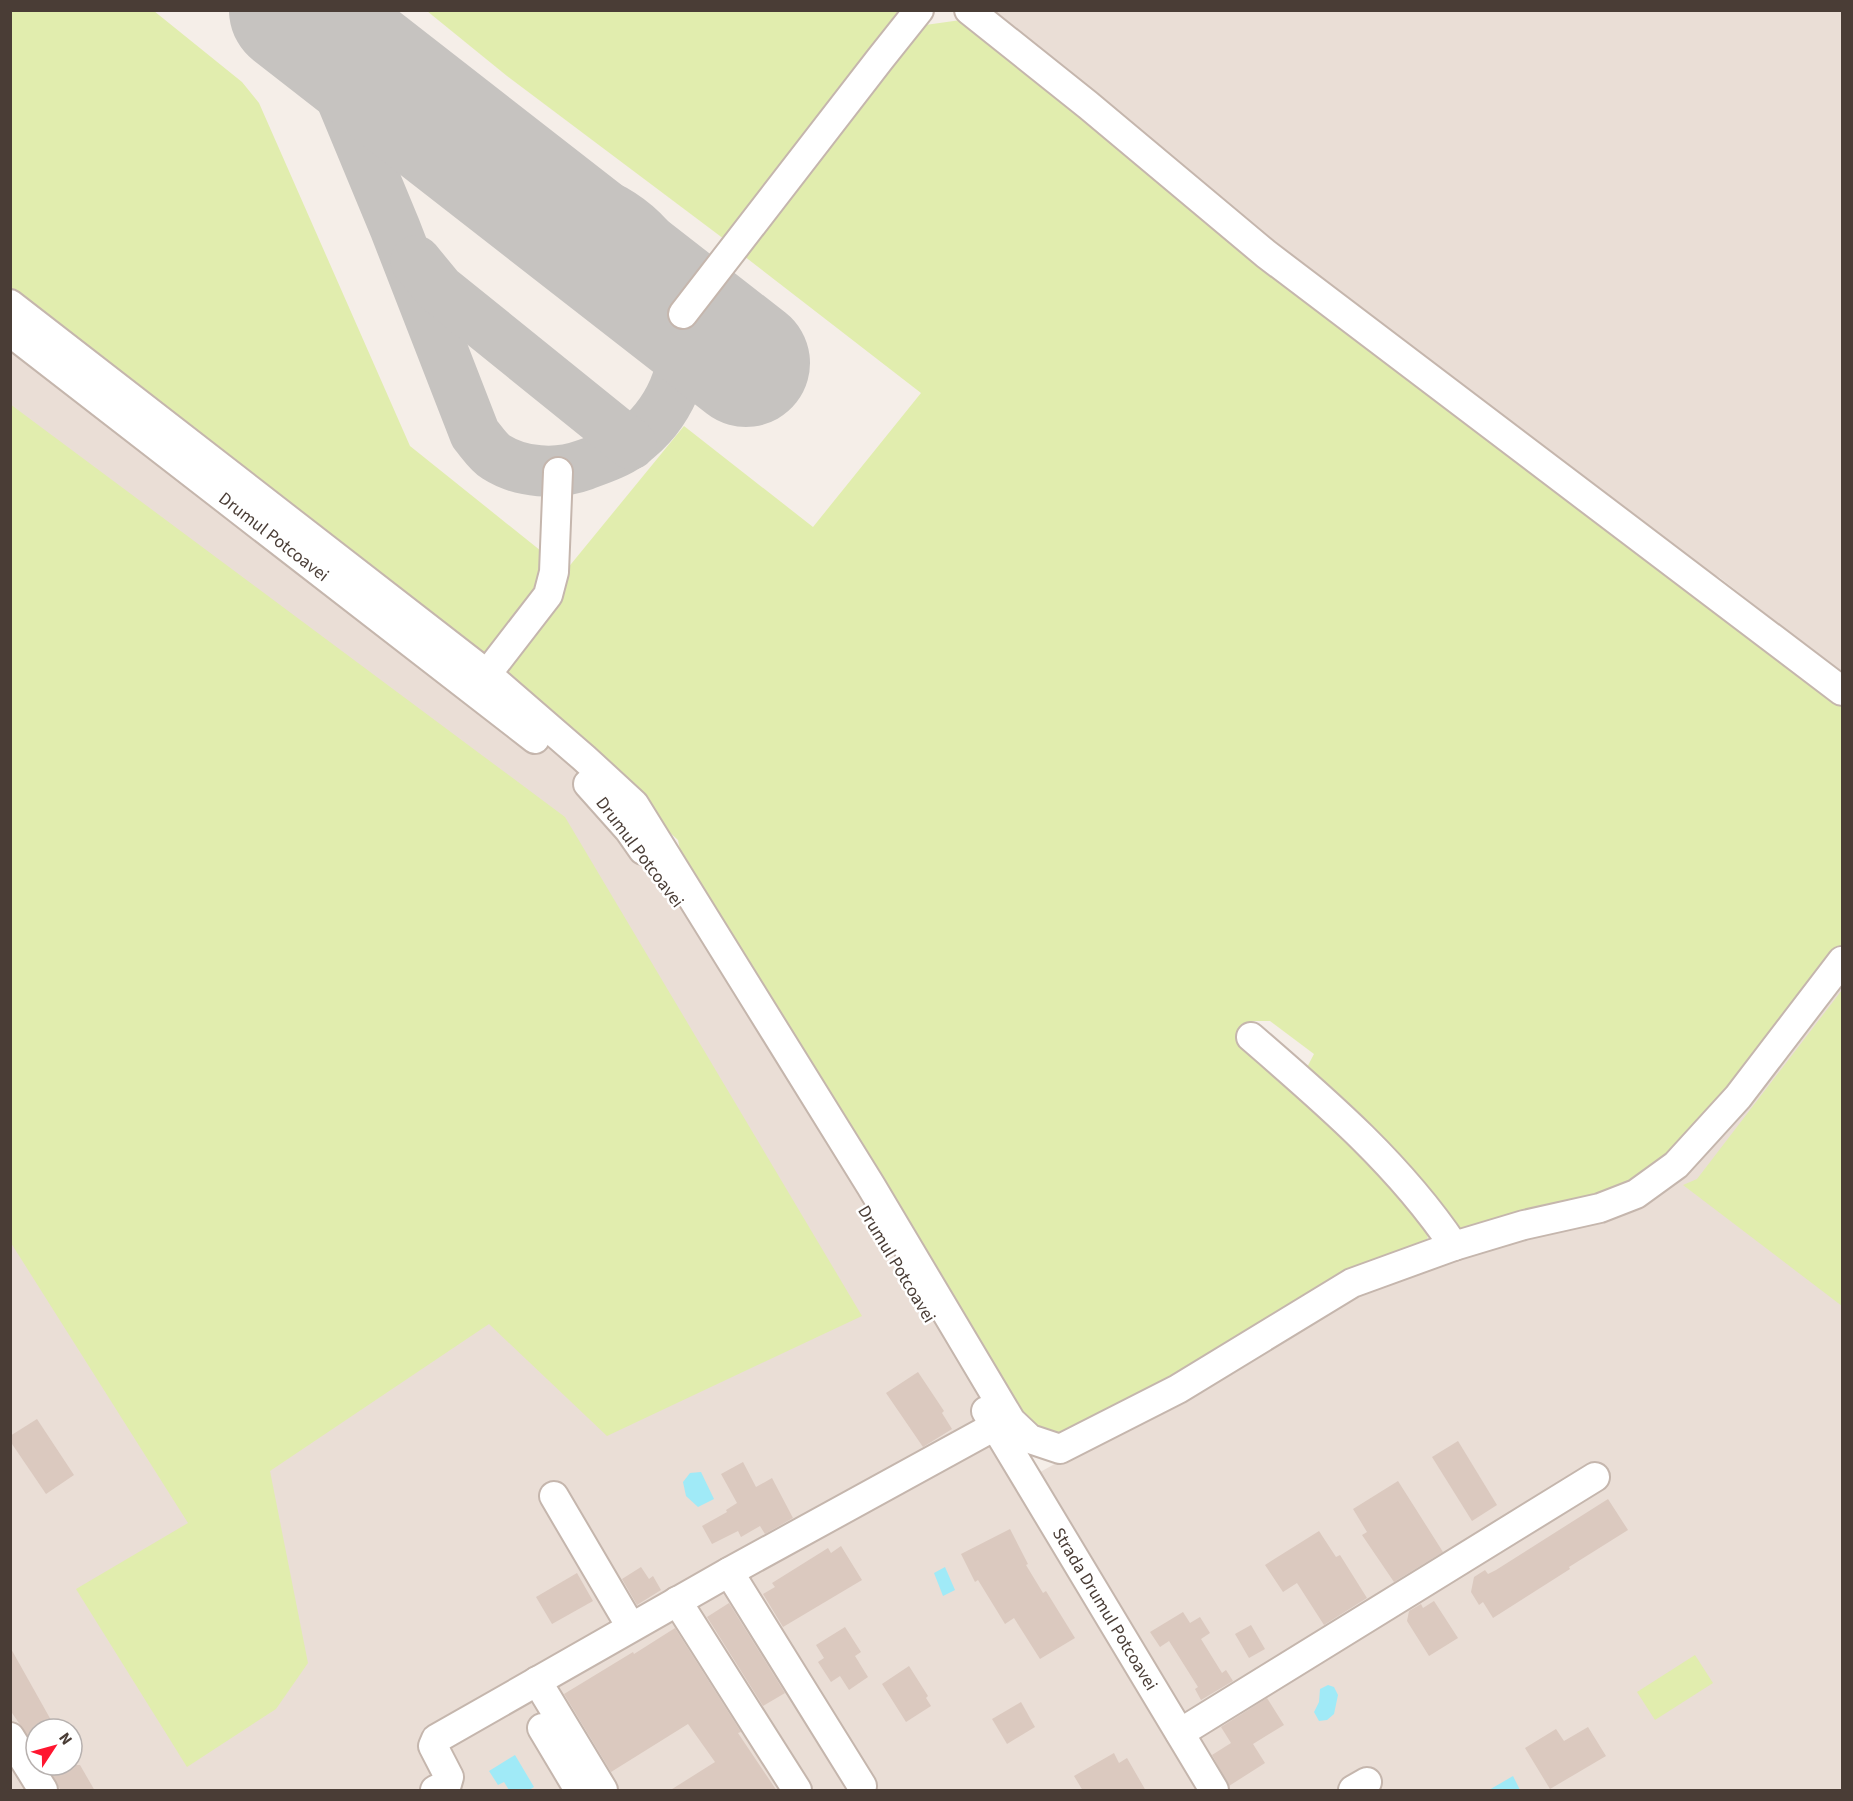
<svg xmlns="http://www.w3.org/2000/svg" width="1853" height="1801" font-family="'Source Sans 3',sans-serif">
  <rect width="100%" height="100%" fill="#f5eee8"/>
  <g fill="#eaded6" fill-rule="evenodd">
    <path d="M979,11H1842V674L1719,577L1690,567L1211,198Z"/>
    <path d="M10,320L586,772L631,820L1035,1475L1361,1291L1447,1262L1624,1212L1842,972V1790H11ZM36,1729H72V1765H36Z"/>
  </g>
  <g fill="#e1edae">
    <path d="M902,10L724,239L507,76L427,11Z"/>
    <path d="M10,11H154L242,82L259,103L410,446L546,555V584L495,647L481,653L11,299Z"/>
    <path d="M968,19L1842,697V945L1726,1091L1676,1147L1640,1177L1608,1193L1465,1233L1450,1227L1303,1075L1314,1054L1270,1021H1253L1245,1028L1430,1223L1427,1241L1067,1440L1029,1426L687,884L678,840L517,691L509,671L516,649L567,569L684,426L813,527L921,393L744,256L911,27Z"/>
    <path d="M10,404L565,817L862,1316L607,1436L489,1324L270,1471L308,1663L276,1709L187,1767L76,1589L188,1523L11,1243Z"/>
    <path d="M1842,990V1306L1683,1185L1697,1179Z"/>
    <path d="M1695,1655L1713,1683L1655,1720L1637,1692Z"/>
  </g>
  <g fill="#a0eaf7">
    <path d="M701,1472L714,1499L698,1507L686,1496L683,1482L690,1473Z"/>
    <path d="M945,1567L955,1590L943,1596L934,1573Z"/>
    <path d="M1328,1685L1334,1687L1338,1695L1334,1714L1327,1720L1319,1721L1314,1712L1319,1702L1320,1689Z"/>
    <path d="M515,1755L534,1787L529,1790H509L504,1782L498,1785L489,1771Z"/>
    <path d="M1513,1776L1520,1790H1489Z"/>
  </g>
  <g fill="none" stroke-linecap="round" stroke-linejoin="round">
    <g stroke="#c6c3c0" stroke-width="51">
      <path d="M286,10L307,37L337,88L395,228L475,434C481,441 488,452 496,457C521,473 557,475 584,465C600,459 616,454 630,444C711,385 700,259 614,210C587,195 556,193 526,192"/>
      <path d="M416,261L439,289L631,444"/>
    </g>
    <path stroke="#c6c3c0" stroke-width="128" d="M293,10L746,363"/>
  </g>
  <g fill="#dbc9bf">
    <path d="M918,1372L944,1411L942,1413L952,1429L923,1447L886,1393Z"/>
    <path d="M37,1419L74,1475L46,1494L10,1441V1436Z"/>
    <path d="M1458,1441L1497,1505L1472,1521L1432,1457Z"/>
    <path d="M743,1462L756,1487L772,1478L793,1518L765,1534L760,1526L741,1537L738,1531L712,1544L702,1526L727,1512L726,1510L737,1503L721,1474Z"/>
    <path d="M1398,1481L1443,1552L1394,1582L1362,1535L1367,1532L1353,1509Z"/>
    <path d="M1608,1499L1628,1530L1569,1567L1570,1569L1493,1618L1483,1602L1479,1605L1471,1592L1474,1577L1485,1570L1488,1574L1496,1570Z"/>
    <path d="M1010,1529L1028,1564L1026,1565L1043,1593L1046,1591L1075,1638L1040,1659L1014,1618L1005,1624L978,1580L975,1582L961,1554Z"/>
    <path d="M1319,1531L1336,1557L1340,1555L1367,1598L1324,1625L1297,1583L1283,1592L1265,1565Z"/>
    <path d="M841,1546L862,1580L783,1627L763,1594L775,1587L772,1583L828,1548L831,1553Z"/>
    <path d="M641,1567L649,1579L653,1576L661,1590L637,1605L622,1579Z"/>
    <path d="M577,1573L593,1601L552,1624L536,1597Z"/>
    <path d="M1434,1601L1458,1638L1429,1656L1407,1621L1409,1611L1421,1604L1423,1608Z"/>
    <path d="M729,1603L785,1693L763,1706L707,1617Z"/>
    <path d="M1183,1612L1190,1623L1200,1617L1210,1633L1201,1639L1222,1673L1226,1670L1233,1681L1201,1700L1195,1689L1198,1687L1169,1641L1160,1647L1150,1632Z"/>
    <path d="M1251,1625L1265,1649L1249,1658L1235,1634Z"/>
    <path d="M845,1627L861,1652L855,1656L868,1677L849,1690L840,1676L831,1682L818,1662L824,1658L816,1645Z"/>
    <path d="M675,1628L741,1732L738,1733L777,1791H669L715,1762L688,1724L611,1772L564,1694L633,1652L634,1654Z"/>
    <path d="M10,1647L56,1729H36V1748L10,1710Z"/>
    <path d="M909,1666L928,1696L926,1698L931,1706L906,1722L882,1684Z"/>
    <path d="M1267,1698L1284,1725L1253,1744L1265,1763L1229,1786L1212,1755L1231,1743L1221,1727Z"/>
    <path d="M1021,1702L1035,1727L1007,1744L992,1719Z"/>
    <path d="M1588,1727L1606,1756L1550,1789L1525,1748L1556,1729L1564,1741Z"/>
    <path d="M1114,1753L1119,1763L1127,1758L1146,1791H1083L1074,1776Z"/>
    <path d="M47,1765H80L95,1791H61Z"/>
  </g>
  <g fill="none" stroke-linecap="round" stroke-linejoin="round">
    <defs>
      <g id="minor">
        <path d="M969,10L1088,105L1266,254L1842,691"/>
        <path d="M10,304L487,674L584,758L634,804L871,1186L1011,1421L1030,1439L1060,1449L1178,1389L1352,1283L1454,1246"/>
        <path d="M683,314L880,59L919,10"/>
        <path id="s1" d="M10,332L535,739"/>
        <path d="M487,674L548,595L554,572L558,472"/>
        <path d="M588,784L629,830L643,850"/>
        <path d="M1251,1037C1325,1101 1399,1164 1454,1246L1524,1225L1600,1208L1636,1194L1676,1165L1738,1097L1842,961"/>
        <path id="s2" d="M986,1411L1214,1790"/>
        <path d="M554,1496L631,1627"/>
        <path d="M729,1572L862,1786"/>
        <path d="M677,1601L797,1790"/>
        <path d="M537,1681L603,1790"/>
        <path d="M542,1728L579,1790"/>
        <path d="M1180,1733L1595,1477"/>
        <path d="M10,1737L43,1790"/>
        <path d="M435,1790L447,1784L449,1777L433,1746L436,1739L729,1572L995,1426"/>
        <path d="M1353,1790L1367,1782"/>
      </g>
    </defs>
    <use href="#minor" stroke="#c5b6ad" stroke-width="32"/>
    <use href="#minor" stroke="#fff" stroke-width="28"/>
  </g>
  <g text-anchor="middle" stroke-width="5" stroke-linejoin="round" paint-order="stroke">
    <g font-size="18" fill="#4a3d36" stroke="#fff">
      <text dy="6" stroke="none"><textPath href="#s1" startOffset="334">Drumul Potcoavei</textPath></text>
      <text transform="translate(640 852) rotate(53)" y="6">Drumul Potcoavei</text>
      <text transform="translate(897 1264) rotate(59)" y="6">Drumul Potcoavei</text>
      <text dy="6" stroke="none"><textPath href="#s2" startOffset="231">Strada Drumul Potcoavei</textPath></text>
    </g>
  </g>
  <rect width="1853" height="1801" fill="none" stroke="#4a3d36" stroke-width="24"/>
  <g transform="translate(54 1747) rotate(54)"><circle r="28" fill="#ffffff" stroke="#b7b1af" stroke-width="1.5"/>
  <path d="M0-4.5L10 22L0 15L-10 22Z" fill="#ff1630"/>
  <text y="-9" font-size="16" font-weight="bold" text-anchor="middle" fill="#4a3d36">N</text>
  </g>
</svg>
